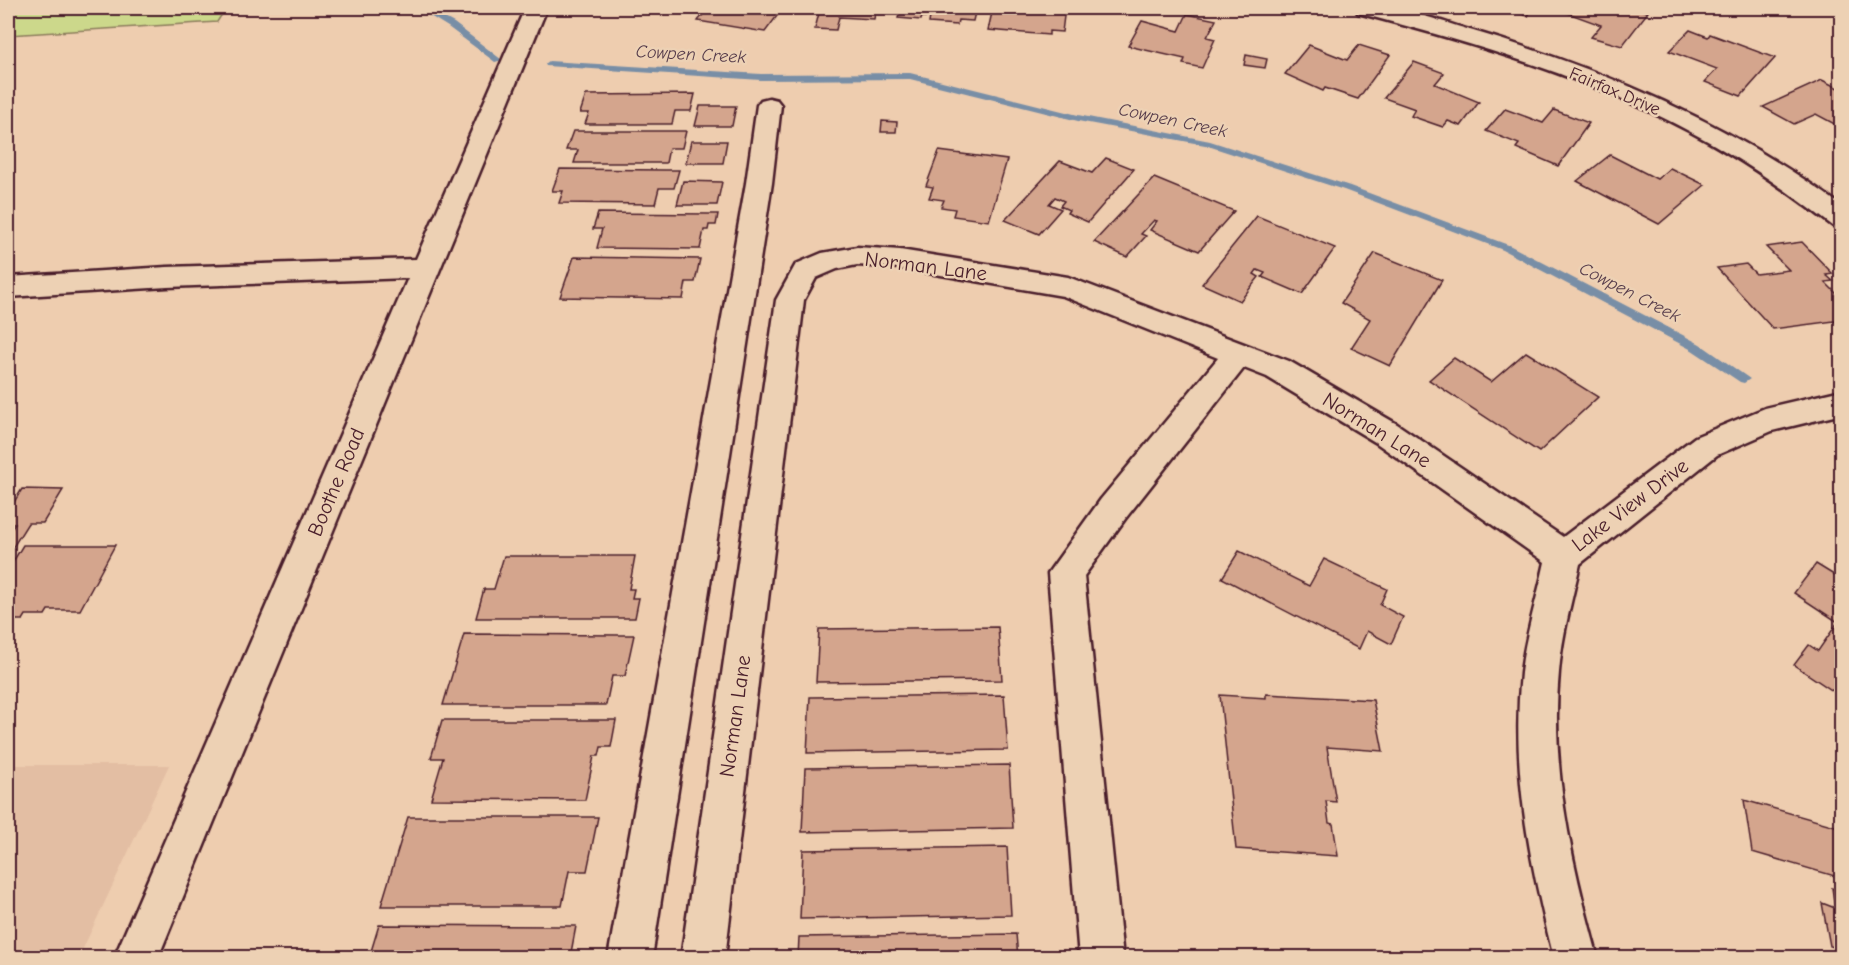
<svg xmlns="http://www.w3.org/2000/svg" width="1849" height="965" font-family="'Comic Neue',sans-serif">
  <rect width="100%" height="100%" fill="#eecdaf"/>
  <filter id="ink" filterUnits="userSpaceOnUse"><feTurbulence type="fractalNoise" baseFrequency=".0167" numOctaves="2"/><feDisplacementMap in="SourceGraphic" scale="12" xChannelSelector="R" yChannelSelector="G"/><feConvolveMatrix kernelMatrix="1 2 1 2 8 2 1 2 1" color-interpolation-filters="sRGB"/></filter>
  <g filter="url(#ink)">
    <path fill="#e3bea3" d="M8,765H169L79,957H8Z"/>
    <path fill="#ccd88b" stroke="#8b7c5b" stroke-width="1.5" d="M8,8H226L217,22L8,35Z"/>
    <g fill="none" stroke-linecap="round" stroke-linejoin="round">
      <g fill="#788ea6" fill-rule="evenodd">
        <path d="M417,8H426L454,23L502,60L495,62L448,27Z"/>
        <path d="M549,61L761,74L910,73L1078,115L1210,141L1350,186L1511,246L1700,344L1750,379L1744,383L1740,382L1692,350L1503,250L1344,190L1205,145L1078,121L910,79L761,80L546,66L545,64Z"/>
      </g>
    </g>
    <g fill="#d4a58d" stroke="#4a1f2b" stroke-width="1.5">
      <path d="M708,8H783L765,32L698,21Z"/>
      <path d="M817,8H876L874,19L839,17L836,30L815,29L820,9Z"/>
      <path d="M901,8H976L973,21L958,20L957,25L929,23L930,17H922L921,20L898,18Z"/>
      <path d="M993,8H1065L1062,32L1049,31V35L988,30Z"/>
      <path d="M1500,8H1533L1528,16Z"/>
      <path d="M1569,8H1633L1648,12L1622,46L1591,37L1601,25L1565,12Z"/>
      <path d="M1187,14L1216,20L1207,37L1215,39L1202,68L1183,64L1185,59L1128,46L1142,21L1179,31Z"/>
      <path d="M1690,30L1708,37L1710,34L1775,58L1741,96L1705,82L1717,69L1669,51Z"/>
      <path d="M1309,45L1347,60L1359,45L1390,55L1358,99L1325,88L1323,91L1285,74Z"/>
      <path d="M1246,55L1267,59L1265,68L1244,65Z"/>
      <path d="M1414,62L1444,73L1435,84L1479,102L1461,126L1448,121L1443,127L1411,116L1415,109L1384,98Z"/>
      <path d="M1822,80L1842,90V128L1816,114L1794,124L1763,107Z"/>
      <path d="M695,94L691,111H675L672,124H585L589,113H580L586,95Z"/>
      <path d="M700,106H736L732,126H695Z"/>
      <path d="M1505,109L1543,123L1554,110L1589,123L1558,166L1516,148L1519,144L1486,131Z"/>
      <path d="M882,121L897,122L896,132H881Z"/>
      <path d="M573,131H686L682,148H669L666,163H574L578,150H566Z"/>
      <path d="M691,141H727L723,163H686Z"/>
      <path d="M939,151L1007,160L989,221L953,216L955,209L941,207L944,200L929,198L933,187L926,186Z"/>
      <path d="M1610,155L1657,179L1670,168L1705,185L1659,224L1577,181Z"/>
      <path d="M1106,158L1134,169L1088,222L1067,213L1069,210L1060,206L1064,201L1055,197L1049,204L1061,209L1039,234L1005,220L1060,161L1092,173Z"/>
      <path d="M560,169L664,170H679L674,188H659L655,204L559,203L563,191H552Z"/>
      <path d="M1154,178L1234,211L1199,251L1150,230L1157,221L1154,220L1141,234L1146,236L1127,257L1094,242Z"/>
      <path d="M683,181L722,182L717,205H677Z"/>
      <path d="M598,213L708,214H718L716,225H709L708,230H704L700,249L597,248L602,229H593Z"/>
      <path d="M1257,216L1335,248L1302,294L1262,277L1265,273L1257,270L1254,274L1259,277L1240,301L1202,284Z"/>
      <path d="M1802,242L1833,274L1826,275L1833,281L1825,282L1842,299V325L1834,321L1773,329L1717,268L1746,264L1756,274L1789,270L1766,247Z"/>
      <path d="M1375,253L1442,280L1390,366L1351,348L1370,319L1341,303Z"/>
      <path d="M574,257L700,259L695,282H686L683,299L560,297Z"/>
      <path d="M1526,352L1598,397L1539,452L1429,380L1454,358L1491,382Z"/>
      <path d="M22,489L63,490L43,523H28L8,555V535L15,523H8V502H14Z"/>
      <path d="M23,545H115L80,610H48L45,615H26L23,620H8V565H11Z"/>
      <path d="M1239,551L1309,586L1324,559L1387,589L1380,605L1403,617L1391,644L1367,631L1359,649L1222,578Z"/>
      <path d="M504,556H635L629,589H634L632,598H639L635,618H476L484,589H494Z"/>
      <path d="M1816,564L1842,580V697L1794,665L1809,645L1818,651L1838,622L1794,593Z"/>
      <path d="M998,627L1002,680L816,682L819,629Z"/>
      <path d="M464,634L620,635H634L625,676H612L606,705H443Z"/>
      <path d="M1266,694L1373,700L1383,751L1327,747L1336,802L1326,801L1329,823L1333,824L1338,856L1236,849L1220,695L1266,698Z"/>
      <path d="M1004,695L1008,750L807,753L810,697Z"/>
      <path d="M442,720H616L611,747H601L599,756H594L585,800L431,799L443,758H431Z"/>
      <path d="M1009,765L1013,828L802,832L805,768Z"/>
      <path d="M1744,800L1842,828V949L1830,946L1822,903L1835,908L1832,888L1838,890L1835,876L1752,852Z"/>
      <path d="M408,817H598L587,871H569L562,906H381Z"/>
      <path d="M1007,847L1011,915L800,919L803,850Z"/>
      <path d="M379,925L558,926H576L570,958H369Z"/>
      <path d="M1016,934L1018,958H798L799,937Z"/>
    </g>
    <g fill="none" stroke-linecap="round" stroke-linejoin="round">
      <defs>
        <g id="minor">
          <path d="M525,8H547L158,958H114L408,278L167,287L8,297V277L167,267L416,259Z"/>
          <path d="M1355,8C1394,3 1433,19 1470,30C1603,69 1730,123 1842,206V229L1833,226C1799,200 1765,175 1728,153C1615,85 1485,46 1358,13Z"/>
          <path d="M769,98L777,100L781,105L772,183L652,958H608L746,183L757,105L761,100Z"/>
          <path d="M857,247L900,250L1068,277L1289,361L1397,424L1563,537L1695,437L1765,408L1842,390V414L1772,431L1717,455L1580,564C1572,600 1562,635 1559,672C1550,769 1572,864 1598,958H1554C1530,864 1511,770 1521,673C1525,636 1537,599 1545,562L1375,442L1267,377L1244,368L1125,519L1084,576L1123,958H1079L1048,573L1101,499L1218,358L1063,296L900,268L857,265L837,269L816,278L804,300L725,958H681L776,300L796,264L822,253Z"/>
        </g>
      </defs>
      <use href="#minor" stroke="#4a1f2b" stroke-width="5"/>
      <use href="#minor" fill="#edd1b4" fill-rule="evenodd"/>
    </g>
  </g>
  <g text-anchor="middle" stroke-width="5" stroke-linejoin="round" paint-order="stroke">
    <g font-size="18" font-style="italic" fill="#553b4a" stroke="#edd1b4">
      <text transform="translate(691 54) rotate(3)" y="6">Cowpen Creek</text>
      <text transform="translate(1173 120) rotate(12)" y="6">Cowpen Creek</text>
      <text transform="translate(1630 292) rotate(27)" y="6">Cowpen Creek</text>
    </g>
    <g font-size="18" fill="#4a1f2b" stroke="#edd1b4">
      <text transform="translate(1615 91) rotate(23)" y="6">Fairfax Drive</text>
    </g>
    <g font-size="21" fill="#4a1f2b" stroke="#edd1b4">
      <text transform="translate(926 266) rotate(7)" y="7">Norman Lane</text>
      <text transform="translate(1377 430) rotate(32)" y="7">Norman Lane</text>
      <text transform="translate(336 482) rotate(-67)" y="7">Boothe Road</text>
      <text transform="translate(1630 505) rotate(-37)" y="7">Lake View Drive</text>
      <text transform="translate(735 716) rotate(-82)" y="7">Norman Lane</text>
    </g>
  </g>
  <rect width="1849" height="965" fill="none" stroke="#edd1b4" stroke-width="30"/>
  <rect x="15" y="15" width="1819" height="935" fill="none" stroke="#4a1f2b" stroke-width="2" filter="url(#ink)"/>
</svg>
